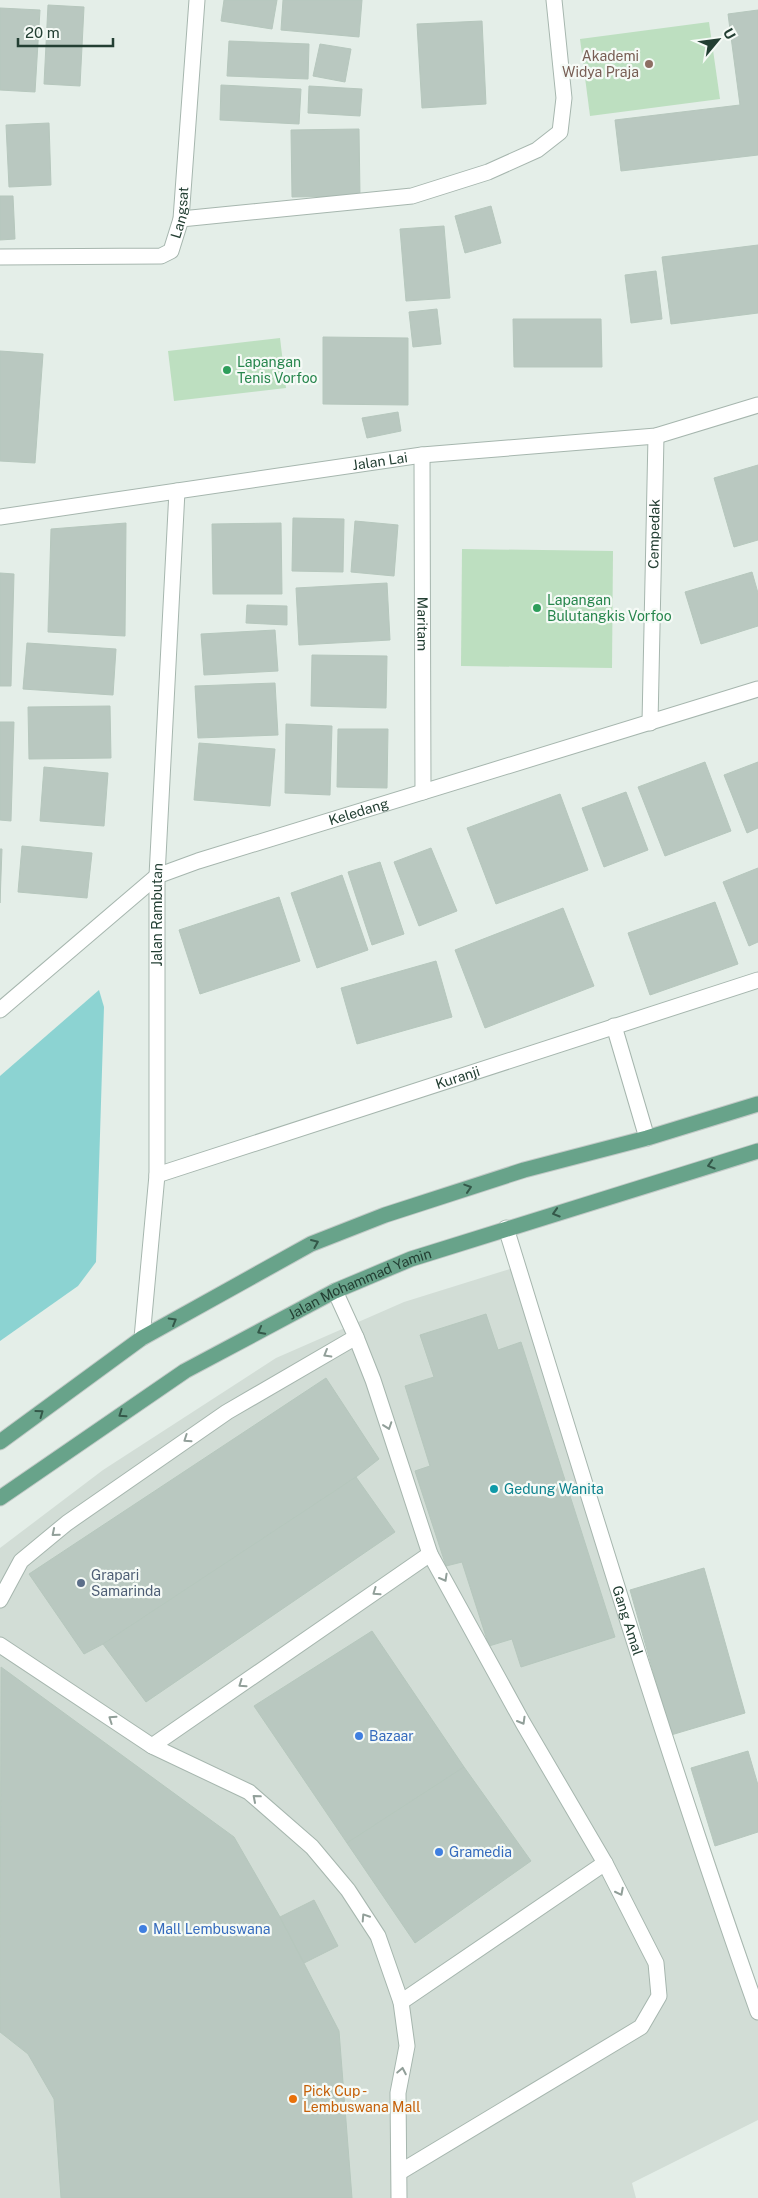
<svg xmlns="http://www.w3.org/2000/svg" width="758" height="2198" font-family="'Public Sans',sans-serif">
  <rect width="100%" height="100%" fill="#e4eee8"/>
  <path fill="#d2ddd6" d="M513,1268L758,1987V2120L632,2183L636,2198H0V1548L103,1470L276,1358L404,1302Z"/>
  <g fill="#bddfc0">
    <path d="M709,22L720,99L590,116L580,39Z"/>
    <path d="M280,338L286,388L174,401L168,351Z"/>
    <path d="M462,549L613,551L612,668L461,666Z"/>
  </g>
  <path fill="#8cd3d2" d="M99,990L104,1007L96,1262L78,1286L0,1341V1076Z"/>
  <g fill="#b9c8c0" stroke="#b6c7bd">
    <path d="M224,0H277L272,29L221,21Z"/>
    <path d="M283,0H362L359,37L281,30Z"/>
    <path d="M48,5L84,7L80,86L44,84Z"/>
    <path d="M0,8L40,10L35,92L0,90Z"/>
    <path d="M758,10V155L621,171L615,120L740,105L728,14Z"/>
    <path d="M482,21L486,104L422,108L417,24Z"/>
    <path d="M229,41L309,44L308,79L227,76Z"/>
    <path d="M320,44L351,49L345,82L313,76Z"/>
    <path d="M221,85L301,89L299,124L220,120Z"/>
    <path d="M309,86L362,89L360,116L308,113Z"/>
    <path d="M49,123L51,185L9,187L6,125Z"/>
    <path d="M359,129L360,196L292,197L291,130Z"/>
    <path d="M0,196H13L15,239L0,240Z"/>
    <path d="M491,206L501,243L465,253L455,216Z"/>
    <path d="M444,226L450,298L406,301L400,229Z"/>
    <path d="M758,245V313L671,324L662,257Z"/>
    <path d="M656,271L662,319L631,323L625,275Z"/>
    <path d="M437,309L441,344L413,347L409,312Z"/>
    <path d="M513,319H601L602,367H514Z"/>
    <path d="M323,337L408,338V405L323,404Z"/>
    <path d="M0,351L43,354L35,463L0,461Z"/>
    <path d="M398,412L401,431L367,438L362,418Z"/>
    <path d="M758,465V540L734,547L714,478Z"/>
    <path d="M293,518L344,519L343,572L292,571Z"/>
    <path d="M355,521L398,525L394,576L351,572Z"/>
    <path d="M126,523L125,636L48,632L51,529Z"/>
    <path d="M281,523L282,594H213L212,524Z"/>
    <path d="M752,572L758,593V626L701,644L685,592Z"/>
    <path d="M0,573L14,574L11,686H0Z"/>
    <path d="M387,583L390,640L299,645L296,588Z"/>
    <path d="M247,605L287,606V625L246,623Z"/>
    <path d="M275,630L278,671L204,675L201,634Z"/>
    <path d="M27,643L116,649L113,695L23,689Z"/>
    <path d="M312,655L387,656L386,708L311,706Z"/>
    <path d="M275,683L278,735L198,738L195,686Z"/>
    <path d="M110,706L111,758L29,759L28,707Z"/>
    <path d="M0,722H14L11,821L0,820Z"/>
    <path d="M286,724L332,726L330,795L285,793Z"/>
    <path d="M338,729H388L387,788L337,787Z"/>
    <path d="M199,743L275,749L270,806L194,800Z"/>
    <path d="M705,762L731,831L665,856L638,787Z"/>
    <path d="M758,762V828L747,833L724,775Z"/>
    <path d="M44,767L108,773L104,826L40,821Z"/>
    <path d="M626,792L648,850L604,867L582,808Z"/>
    <path d="M560,794L588,870L496,904L467,828Z"/>
    <path d="M22,846L92,853L87,898L18,892Z"/>
    <path d="M431,848L457,911L419,926L394,862Z"/>
    <path d="M0,849H2L0,903Z"/>
    <path d="M380,862L404,934L372,945L348,872Z"/>
    <path d="M758,868V942L749,946L723,882Z"/>
    <path d="M342,875L368,950L317,968L291,893Z"/>
    <path d="M279,897L300,961L200,994L179,930Z"/>
    <path d="M715,902L738,964L650,995L628,933Z"/>
    <path d="M563,908L594,986L485,1028L455,950Z"/>
    <path d="M436,961L452,1017L357,1044L341,988Z"/>
    <path d="M486,1314L498,1350L521,1342L615,1637L521,1667L512,1639L489,1646L462,1562L446,1566L415,1471L430,1466L405,1386L434,1377L420,1335Z"/>
    <path d="M326,1378L379,1459L356,1477L103,1644L84,1654L29,1574Z"/>
    <path d="M356,1477L395,1532L146,1702L103,1644Z"/>
    <path d="M704,1568L745,1713L671,1735L630,1590Z"/>
    <path d="M372,1631L464,1767L347,1843L254,1706Z"/>
    <path d="M1,1667L234,1837L280,1917L339,2031L352,2198H61L54,2099L28,2054L0,2032Z"/>
    <path d="M748,1751L758,1785V1832L715,1846L691,1768Z"/>
    <path d="M464,1767L531,1861L415,1943L347,1843Z"/>
    <path d="M314,1900L338,1946L304,1963L280,1917Z"/>
  </g>
  <g fill="none" stroke-linecap="round" stroke-linejoin="round">
    <defs>
      <g id="lane">
        <path d="M356,1337L373,1380L430,1554L523,1723L605,1863L656,1963L659,1996L641,2027L400,2172"/>
        <path d="M0,1600L21,1561L67,1523L227,1412L356,1337L335,1291"/>
        <path d="M0,1645L152,1746L249,1792L312,1847L348,1890L378,1936L401,2002L407,2046L398,2093L399,2198"/>
        <path d="M152,1746L430,1554"/>
        <path d="M401,2002L605,1863"/>
      </g>
      <g id="street">
        <path d="M181,219L412,196L488,172L537,150L560,132L564,98L554,0"/>
        <path id="s1" d="M0,257L161,256L171,251L181,219L197,0"/>
        <path id="s2" d="M422,455L423,792"/>
        <path id="s3" d="M0,517L422,455L656,436L758,405"/>
        <path id="s4" d="M650,723L656,436"/>
        <path id="s5" d="M0,1010L157,876L198,861L758,689"/>
        <path d="M614,1026L647,1138"/>
        <path id="s6" d="M157,1175L758,980"/>
        <path id="s7" d="M506,1228C587,1490 666,1753 758,2012"/>
        <path id="s8" d="M142,1338L157,1175V876L177,491"/>
      </g>
      <g id="primary">
        <path d="M0,1442L142,1338L311,1244L385,1215L524,1170L647,1138L758,1104"/>
        <path id="s9" d="M0,1498L185,1371L335,1291L411,1259L758,1151"/>
      </g>
    </defs>
    <use href="#lane" stroke="#a6b6ae" stroke-width="17"/>
    <use href="#street" stroke="#a6b6ae" stroke-width="17"/>
    <use href="#primary" stroke="#c1c9c6" stroke-width="17"/>
    <use href="#lane" stroke="#fff" stroke-width="15"/>
    <use href="#street" stroke="#fff" stroke-width="15"/>
    <use href="#primary" stroke="#68a38a" stroke-width="15"/>
  </g>
  <defs><path id="oneway-chevron" d="M-2-3.5L2.5 0L-2 3.5" fill="none" stroke-width="1.6" stroke-linecap="round" stroke-linejoin="round" transform="scale(1.25)"/></defs>
  <g stroke="#345849">
    <use href="#oneway-chevron" transform="translate(711 1165) rotate(163)"/>
    <use href="#oneway-chevron" transform="translate(468 1188) rotate(-18)"/>
    <use href="#oneway-chevron" transform="translate(556 1213) rotate(163)"/>
    <use href="#oneway-chevron" transform="translate(315 1243) rotate(-23)"/>
    <use href="#oneway-chevron" transform="translate(173 1321) rotate(-30)"/>
    <use href="#oneway-chevron" transform="translate(261 1331) rotate(152)"/>
    <use href="#oneway-chevron" transform="translate(40 1413) rotate(-36)"/>
    <use href="#oneway-chevron" transform="translate(122 1414) rotate(146)"/>
  </g>
  <g stroke="#919f99">
    <use href="#oneway-chevron" transform="translate(327 1354) rotate(150)"/>
    <use href="#oneway-chevron" transform="translate(388 1426) rotate(71)"/>
    <use href="#oneway-chevron" transform="translate(187 1439) rotate(146)"/>
    <use href="#oneway-chevron" transform="translate(55 1533) rotate(140)"/>
    <use href="#oneway-chevron" transform="translate(444 1578) rotate(61)"/>
    <use href="#oneway-chevron" transform="translate(376 1592) rotate(145)"/>
    <use href="#oneway-chevron" transform="translate(242 1684) rotate(145)"/>
    <use href="#oneway-chevron" transform="translate(112 1719) rotate(-146)"/>
    <use href="#oneway-chevron" transform="translate(522 1721) rotate(60)"/>
    <use href="#oneway-chevron" transform="translate(256 1798) rotate(-139)"/>
    <use href="#oneway-chevron" transform="translate(620 1892) rotate(63)"/>
    <use href="#oneway-chevron" transform="translate(365 1917) rotate(-123)"/>
    <use href="#oneway-chevron" transform="translate(402 2071) rotate(-79)"/>
  </g>
  <circle fill="#8d6e63" stroke="#f5faf6" stroke-width="2" cx="649" cy="64" r="5"/>
  <g fill="#2e9e5b" stroke="#f5faf6" stroke-width="2">
    <circle cx="227" cy="370" r="5"/>
    <circle cx="537" cy="608" r="5"/>
  </g>
  <circle fill="#0f9aa8" stroke="#f5faf6" stroke-width="2" cx="494" cy="1489" r="5"/>
  <circle fill="#5c6f8a" stroke="#f5faf6" stroke-width="2" cx="81" cy="1583" r="5"/>
  <g fill="#3f7fe0" stroke="#f5faf6" stroke-width="2">
    <circle cx="359" cy="1736" r="5"/>
    <circle cx="439" cy="1852" r="5"/>
    <circle cx="143" cy="1929" r="5"/>
  </g>
  <circle fill="#e8710a" stroke="#f5faf6" stroke-width="2" cx="293" cy="2099" r="5"/>
  <g text-anchor="middle" stroke-width="4.5" stroke-linejoin="round" paint-order="stroke">
    <g font-size="14" fill="#785e54" stroke="#f5faf6" text-anchor="end">
      <text x="639" y="61">Akademi<tspan x="639" dy="16">Widya Praja</tspan></text>
    </g>
    <g font-size="14" fill="#233f33" stroke="#f5faf6">
      <text dy="5" stroke="none"><textPath href="#s1" startOffset="212">Langsat</textPath></text>
      <text dy="5" stroke="none"><textPath href="#s3" startOffset="384">Jalan Lai</textPath></text>
      <text dy="5" stroke="none"><textPath href="#s4" startOffset="189">Cempedak</textPath></text>
      <text dy="5" stroke="none"><textPath href="#s2" startOffset="169">Maritam</textPath></text>
      <text dy="5" stroke="none"><textPath href="#s5" startOffset="418">Keledang</textPath></text>
      <text dy="5" stroke="none"><textPath href="#s8" startOffset="424">Jalan Rambutan</textPath></text>
      <text dy="5" stroke="none"><textPath href="#s6" startOffset="316">Kuranji</textPath></text>
      <text dy="5" stroke="none"><textPath href="#s9" startOffset="420">Jalan Mohammad Yamin</textPath></text>
      <text dy="5" stroke="none"><textPath href="#s7" startOffset="411">Gang Amal</textPath></text>
    </g>
    <g font-size="14" fill="#27864d" stroke="#f5faf6" text-anchor="start">
      <text x="237" y="367">Lapangan<tspan x="237" dy="16">Tenis Vorfoo</tspan></text>
      <text x="547" y="605">Lapangan<tspan x="547" dy="16">Bulutangkis Vorfoo</tspan></text>
    </g>
    <g font-size="14" fill="#0d838f" stroke="#f5faf6" text-anchor="start">
      <text x="504" y="1494">Gedung Wanita</text>
    </g>
    <g font-size="14" fill="#4e5e75" stroke="#f5faf6" text-anchor="start">
      <text x="91" y="1580">Grapari<tspan x="91" dy="16">Samarinda</tspan></text>
    </g>
    <g font-size="14" fill="#366cbe" stroke="#f5faf6" text-anchor="start">
      <text x="369" y="1741">Bazaar</text>
      <text x="449" y="1857">Gramedia</text>
      <text x="153" y="1934">Mall Lembuswana</text>
    </g>
    <g font-size="14" fill="#c56008" stroke="#f5faf6" text-anchor="start">
      <text x="303" y="2096">Pick Cup -<tspan x="303" dy="16">Lembuswana Mall</tspan></text>
    </g>
  </g>
  <g transform="translate(718 40) rotate(61)" stroke="#f5faf6" stroke-width="4" paint-order="stroke">
  <path d="M0-4L9 19L0 12L-9 19Z" fill="#233f33"/>
  <text y="-8" font-size="14" font-weight="bold" text-anchor="middle" fill="#233f33">U</text>
  </g>
  <path d="M18 38v8h95v-8" fill="none" stroke="#233f33" stroke-width="2.5"/>
  <text x="25" y="38" font-size="15" fill="#233f33" stroke="#f5faf6" stroke-width="4" paint-order="stroke">20 m</text>
</svg>
